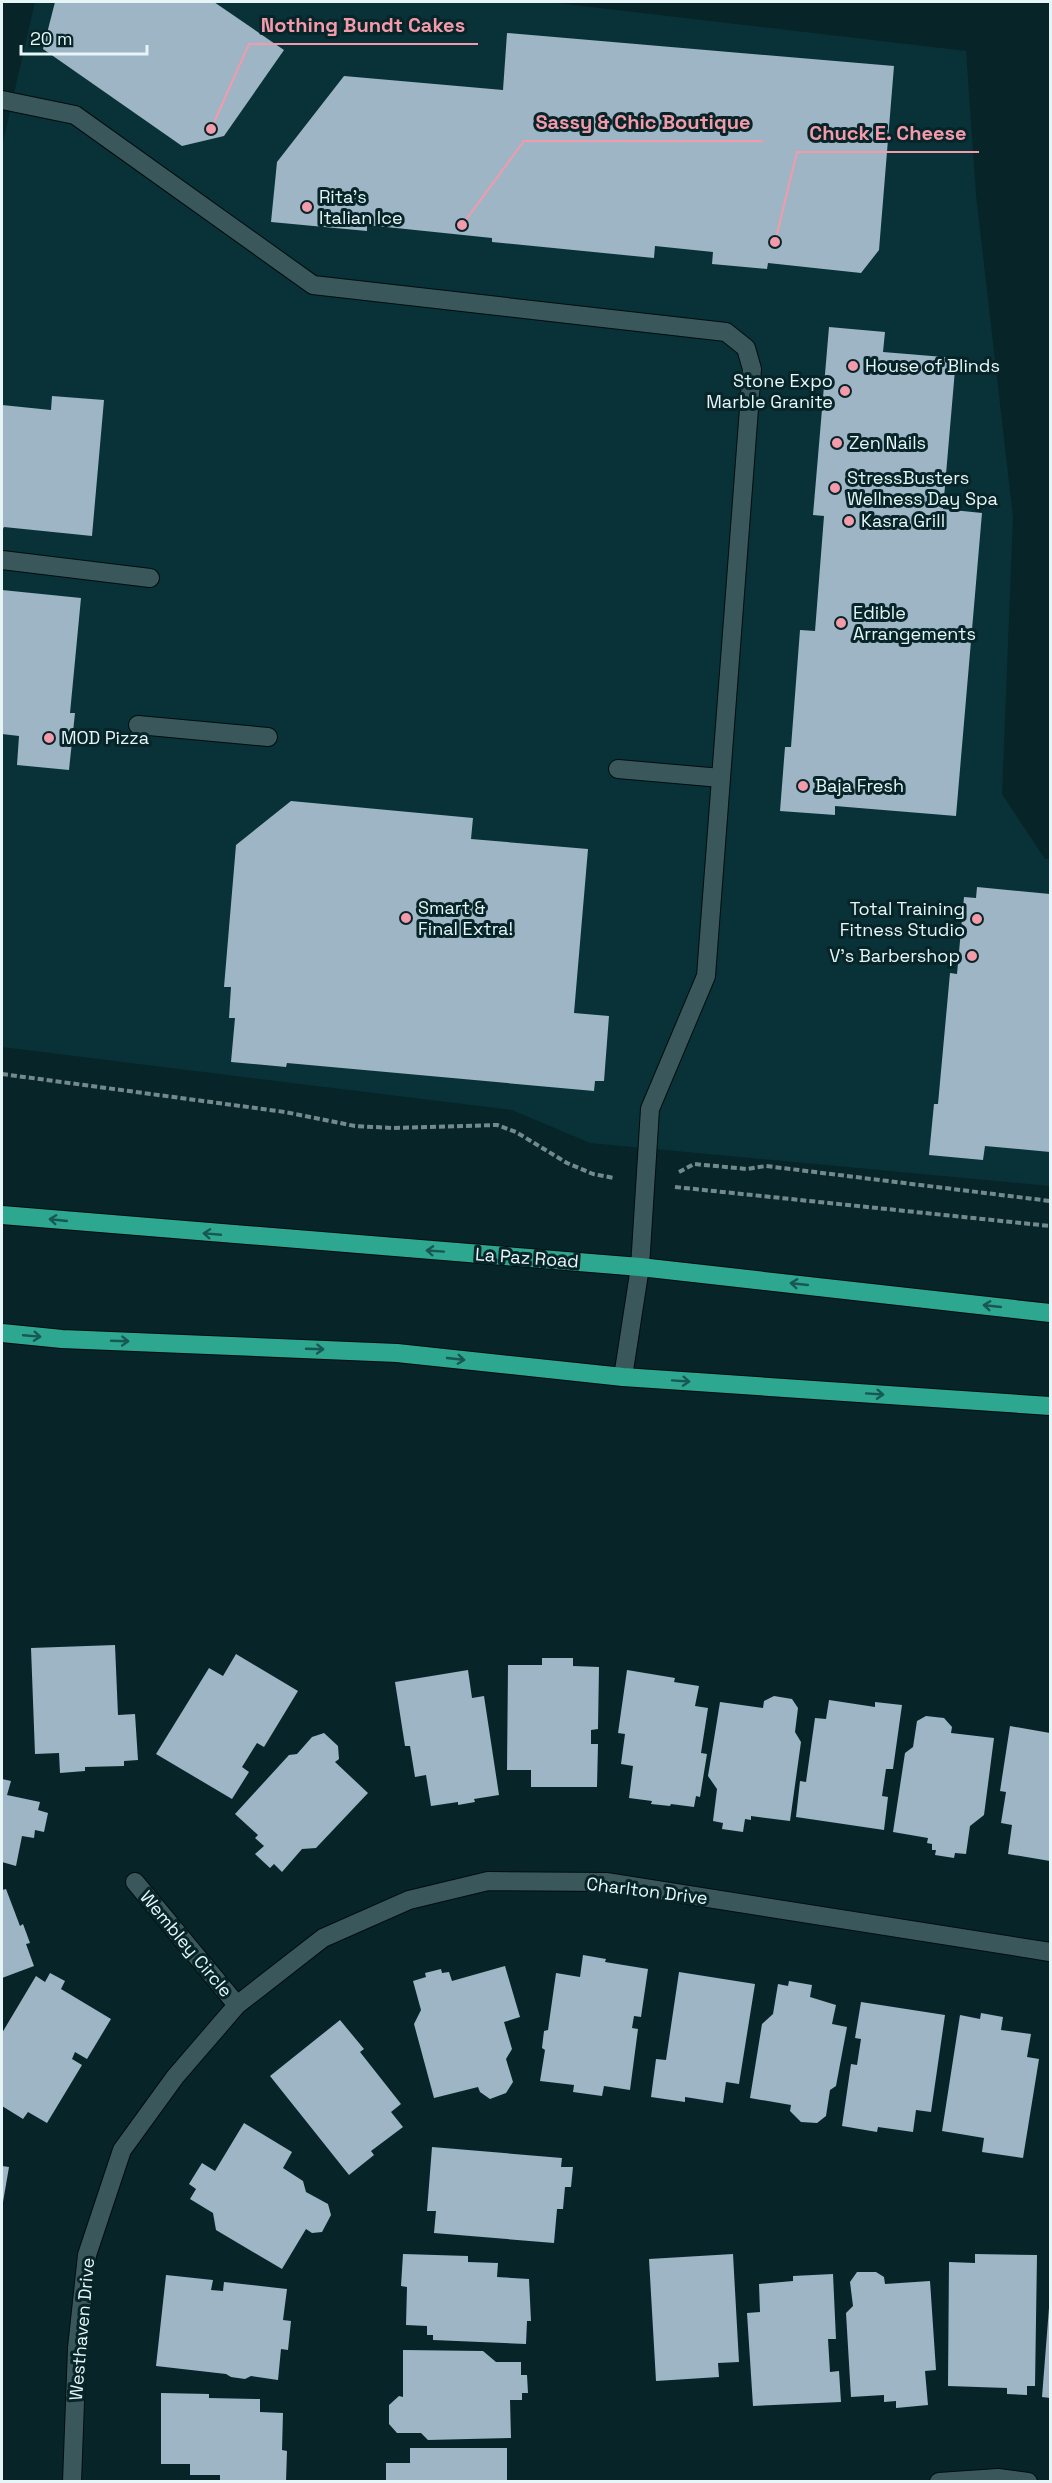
<svg xmlns="http://www.w3.org/2000/svg" width="1052" height="2483" font-family="'Space Grotesk',sans-serif">
  <rect width="100%" height="100%" fill="#072528"/>
  <path fill="#083237" d="M35,2H548L966,51L976,195L1013,517L1002,794L1045,859H1050V1186L590,1143L512,1110L2,1047V146Z"/>
  <g fill="#9db5c5">
    <path d="M55,2H214L284,50L224,136L182,146L43,49Z"/>
    <path d="M507,33L894,66L879,250L861,273L768,263L767,269L712,264L713,252L655,246L654,258L492,242V238L367,225V231L271,222L277,162L344,76L503,90Z"/>
    <path d="M829,327L885,332L883,352L956,358L943,509L982,513L956,816L835,806V815L780,811L785,747H791L800,630L815,631L824,516L813,515Z"/>
    <path d="M52,396L104,400L92,536L4,527L2,531V405L51,410Z"/>
    <path d="M2,590L81,598L70,713H75L69,770L17,765L19,736L2,734Z"/>
    <path d="M291,801L473,818L471,839L588,849L574,1013L609,1016L604,1081H595L594,1091L287,1063L286,1067L231,1062L235,1018H229L231,987H224L236,845Z"/>
    <path d="M977,887L1050,894V1152L985,1146L983,1160L929,1155L934,1104H938L950,973L957,974L964,897L976,898Z"/>
    <path d="M115,1645L118,1715L135,1714L138,1760L124,1761V1766L85,1767V1771L60,1773L59,1753L35,1754L31,1648Z"/>
    <path d="M236,1654L298,1691L264,1747L257,1743L242,1767L249,1772L232,1799L156,1754L209,1668L223,1676Z"/>
    <path d="M542,1658H573V1666L599,1667L598,1729L591,1730V1744H598L597,1787H531V1770H507L508,1665H542Z"/>
    <path d="M468,1670L472,1698L484,1696L499,1795L474,1799L475,1802L458,1805V1802L431,1806L426,1775L415,1777L410,1746H405L395,1682Z"/>
    <path d="M627,1670L675,1678L674,1682L699,1686L695,1706L708,1708L701,1753L707,1754L700,1797L696,1796L694,1807L671,1804L670,1806L651,1804L652,1801L629,1798L633,1766L621,1764L625,1734L618,1733Z"/>
    <path d="M774,1696L792,1699L798,1708L795,1732L801,1742L790,1821L751,1816V1820L745,1819L743,1832L722,1829L723,1823L713,1821L717,1789L708,1776L720,1702L763,1708L764,1701Z"/>
    <path d="M829,1700L875,1707V1702L902,1705L893,1769H886L882,1796L888,1797L884,1830L796,1817L800,1781L806,1782L815,1718L826,1719Z"/>
    <path d="M926,1716L944,1718L952,1727L951,1733L994,1738L984,1815L970,1826L966,1854L955,1853L954,1858L935,1855L936,1850H932V1844L927,1843L928,1838L893,1832L905,1753L913,1747L917,1721Z"/>
    <path d="M1010,1726L1050,1733V1861L1008,1854L1012,1825L1001,1823L1006,1792L1000,1791Z"/>
    <path d="M324,1733L338,1746L339,1759L335,1762L368,1793L316,1848L302,1849L282,1872L274,1864L270,1868L255,1854L264,1846L255,1838L258,1835L235,1814L289,1755L297,1754L312,1737Z"/>
    <path d="M2,1779L11,1781L7,1795L40,1802L38,1810L48,1813L44,1832L35,1830L34,1838L22,1836L16,1866L2,1862Z"/>
    <path d="M6,1889L20,1926L23,1924L30,1943L26,1944L34,1966L2,1978V1890Z"/>
    <path d="M583,1955L606,1959L605,1962L648,1969L641,2017L634,2016L632,2028L638,2029L630,2090L604,2086L602,2096L573,2092L574,2085L540,2081L545,2050L542,2048L544,2031L548,2030L556,1973L580,1977Z"/>
    <path d="M505,1966L520,2017L504,2022L512,2049L506,2059L513,2082L506,2093L490,2099L480,2092L478,2087L434,2098L414,2024L421,2010L413,1981L426,1977L425,1973L441,1969L442,1973L449,1972L452,1981Z"/>
    <path d="M679,1972L755,1984L739,2084L726,2082L723,2103L685,2097V2102L651,2097L656,2059L666,2060Z"/>
    <path d="M50,1973L65,1981L61,1989L111,2019L87,2059L75,2052L72,2059L82,2065L47,2123L28,2112L23,2119L2,2106V2033L36,1976L45,1982Z"/>
    <path d="M789,1981L812,1985L810,1997L836,2005L832,2024L847,2027L836,2086L830,2090L826,2116L817,2123L801,2122L790,2111L791,2105L750,2098L762,2024L773,2014L778,1984L788,1986Z"/>
    <path d="M861,2002L945,2015L931,2112L916,2110L913,2132L878,2127L877,2132L842,2126L851,2064L857,2065L861,2039L855,2038Z"/>
    <path d="M981,2013L1003,2017L1001,2030L1031,2034L1027,2057L1039,2059L1023,2158L982,2152L984,2138L942,2131L960,2015L980,2019Z"/>
    <path d="M340,2020L364,2049L360,2052L401,2104L391,2112L403,2127L371,2151L374,2155L349,2175L270,2076Z"/>
    <path d="M244,2123L292,2152L283,2168L303,2181L306,2192L328,2204L331,2215L322,2232L312,2233L306,2229L282,2269L216,2230L213,2213L190,2199L196,2189L189,2184L202,2163L215,2171Z"/>
    <path d="M432,2147L562,2158L561,2167H573L571,2187H565L563,2209H557L554,2243L434,2233L436,2211H427Z"/>
    <path d="M2,2166L9,2167L3,2202H2Z"/>
    <path d="M403,2254L468,2256V2262L498,2263L497,2277L529,2279L531,2321H527L526,2344L433,2340V2335H427V2326L406,2325L407,2287L401,2286Z"/>
    <path d="M733,2254L739,2362L718,2363L719,2377L656,2381L649,2259Z"/>
    <path d="M975,2254L1037,2255L1035,2386H1027V2395L1007,2394V2388L948,2386L949,2262L975,2263Z"/>
    <path d="M857,2272H876L884,2277L885,2284L930,2281L936,2370L925,2371L928,2405L896,2408V2401L884,2402V2395L851,2397L846,2313L853,2306L850,2282Z"/>
    <path d="M833,2274L836,2339H828L830,2372L839,2371L841,2402L753,2406L747,2313L760,2312L759,2284L793,2281V2276Z"/>
    <path d="M166,2275L213,2280L211,2290L223,2291L224,2282L287,2289L283,2320L291,2321L288,2350L281,2349L278,2380L251,2376L245,2379L231,2377L226,2374L156,2366Z"/>
    <path d="M1049,2308H1050V2398L1042,2397Z"/>
    <path d="M403,2350L483,2351L496,2362H521V2375H527L528,2393H522V2400H510L511,2438L428,2440L421,2433H397L389,2424V2405L399,2396L403,2397Z"/>
    <path d="M161,2393L209,2394V2398L260,2399V2412L283,2413L282,2450L287,2451L286,2482H220V2475H190V2464H161Z"/>
    <path d="M410,2448H507V2482H386V2463H410Z"/>
  </g>
  <g fill="none" stroke-linecap="round" stroke-linejoin="round">
    <defs>
      <g id="minor">
        <path d="M2,100L75,115L313,285L726,332L746,348L752,369L706,976L650,1109L640,1267L623,1377"/>
        <path d="M2,560L150,578"/>
        <path d="M138,725L268,737"/>
        <path d="M618,769L721,778"/>
        <path d="M135,1882L237,2005"/>
        <path d="M72,2482L77,2348L87,2255L122,2150L175,2077L237,2005L323,1938L409,1900L488,1881L606,1882L1050,1952"/>
        <path d="M939,2482L998,2478L1028,2482"/>
      </g>
      <g id="major">
        <path d="M2,1215L640,1267L1050,1313"/>
        <path d="M2,1333L62,1339L397,1353L623,1377L1050,1406"/>
      </g>
    </defs>
    <use href="#minor" stroke="#000d0f" stroke-width="20"/>
    <use href="#major" stroke="#000d0f" stroke-width="20"/>
    <g stroke="#738a8d" stroke-width="4" stroke-dasharray="6 3" stroke-linecap="butt">
      <path d="M2,1074L285,1112L355,1126L393,1128L497,1125L516,1132L567,1163L593,1174L614,1178"/>
      <path d="M679,1172L694,1164L747,1169L766,1166L1050,1201"/>
      <path d="M675,1187L1050,1226"/>
    </g>
    <use href="#minor" stroke="#3a585b" stroke-width="18"/>
    <use href="#major" stroke="#2ea790" stroke-width="18"/>
  </g>
  <defs><path id="oneway-shaft" d="M-6 0H5M1.5-3L5.5 0L1.5 3" fill="none" stroke-width="1.6" stroke-linecap="round" stroke-linejoin="round" transform="scale(1.5)"/></defs>
  <g stroke="#175952">
    <use href="#oneway-shaft" transform="translate(58 1220) rotate(-174)"/>
    <use href="#oneway-shaft" transform="translate(212 1234) rotate(-175)"/>
    <use href="#oneway-shaft" transform="translate(435 1251) rotate(-176)"/>
    <use href="#oneway-shaft" transform="translate(799 1284) rotate(-174)"/>
    <use href="#oneway-shaft" transform="translate(992 1306) rotate(-174)"/>
    <use href="#oneway-shaft" transform="translate(32 1336) rotate(5)"/>
    <use href="#oneway-shaft" transform="translate(120 1341) rotate(2)"/>
    <use href="#oneway-shaft" transform="translate(315 1349) rotate(2)"/>
    <use href="#oneway-shaft" transform="translate(456 1359) rotate(6)"/>
    <use href="#oneway-shaft" transform="translate(681 1381) rotate(4)"/>
    <use href="#oneway-shaft" transform="translate(875 1394) rotate(4)"/>
  </g>
  <g fill="#f39aab" stroke="#072528" stroke-width="2">
    <circle cx="307" cy="207" r="6"/>
    <circle cx="853" cy="366" r="6"/>
    <circle cx="845" cy="391" r="6"/>
    <circle cx="837" cy="443" r="6"/>
    <circle cx="835" cy="488" r="6"/>
    <circle cx="849" cy="521" r="6"/>
    <circle cx="841" cy="623" r="6"/>
    <circle cx="49" cy="738" r="6"/>
    <circle cx="803" cy="786" r="6"/>
    <circle cx="406" cy="918" r="6"/>
    <circle cx="977" cy="919" r="6"/>
    <circle cx="972" cy="956" r="6"/>
  </g>
  <g text-anchor="middle" stroke-width="6" stroke-linejoin="round" paint-order="stroke">
    <g font-size="18" fill="#e6f6f8" stroke="#072528" text-anchor="start">
      <text x="319" y="203">Rita's<tspan x="319" dy="21">Italian Ice</tspan></text>
      <text x="865" y="372">House of Blinds</text>
      <text x="833" y="387" text-anchor="end">Stone Expo<tspan x="833" dy="21">Marble Granite</tspan></text>
      <text x="849" y="449">Zen Nails</text>
      <text x="847" y="484">StressBusters<tspan x="847" dy="21">Wellness Day Spa</tspan></text>
      <text x="861" y="527">Kasra Grill</text>
      <text x="853" y="619">Edible<tspan x="853" dy="21">Arrangements</tspan></text>
      <text x="61" y="744">MOD Pizza</text>
      <text x="815" y="792">Baja Fresh</text>
      <text x="418" y="914">Smart &amp;<tspan x="418" dy="21">Final Extra!</tspan></text>
      <text x="965" y="915" text-anchor="end">Total Training<tspan x="965" dy="21">Fitness Studio</tspan></text>
      <text x="960" y="962" text-anchor="end">V's Barbershop</text>
    </g>
    <g font-size="18" fill="#e6f6f8" stroke="#072528">
      <text transform="translate(527 1258) rotate(4)" y="6">La Paz Road</text>
      <text transform="translate(647 1891) rotate(7)" y="6">Charlton Drive</text>
      <text transform="translate(186 1944) rotate(50)" y="6">Wembley Circle</text>
      <text transform="translate(82 2329) rotate(-85)" y="6">Westhaven Drive</text>
    </g>
  </g>
  <path fill="none" stroke="#f39aab" stroke-width="2" d="M211 129L249 44H478M462 225L524 141H763M775 242L797 152H979"/>
  <g fill="#f39aab" stroke="#072528" stroke-width="2">
    <circle cx="211" cy="129" r="6"/>
    <circle cx="462" cy="225" r="6"/>
    <circle cx="775" cy="242" r="6"/>
  </g>
  <g font-size="20" text-anchor="middle" font-weight="bold" fill="#f39aab" stroke="#072528" stroke-width="6" stroke-linejoin="round" paint-order="stroke">
    <text x="363" y="32">Nothing Bundt Cakes</text>
    <text x="643" y="129">Sassy &amp; Chic Boutique</text>
    <text x="888" y="140">Chuck E. Cheese</text>
  </g>
  <rect width="1052" height="2483" fill="none" stroke="#e6f6f8" stroke-width="6"/>
  <path d="M21 45v9h126v-9" fill="none" stroke="#e6f6f8" stroke-width="3"/>
  <text x="30" y="45" font-size="18" fill="#e6f6f8" stroke="#072528" stroke-width="4.5" paint-order="stroke">20 m</text>
</svg>
